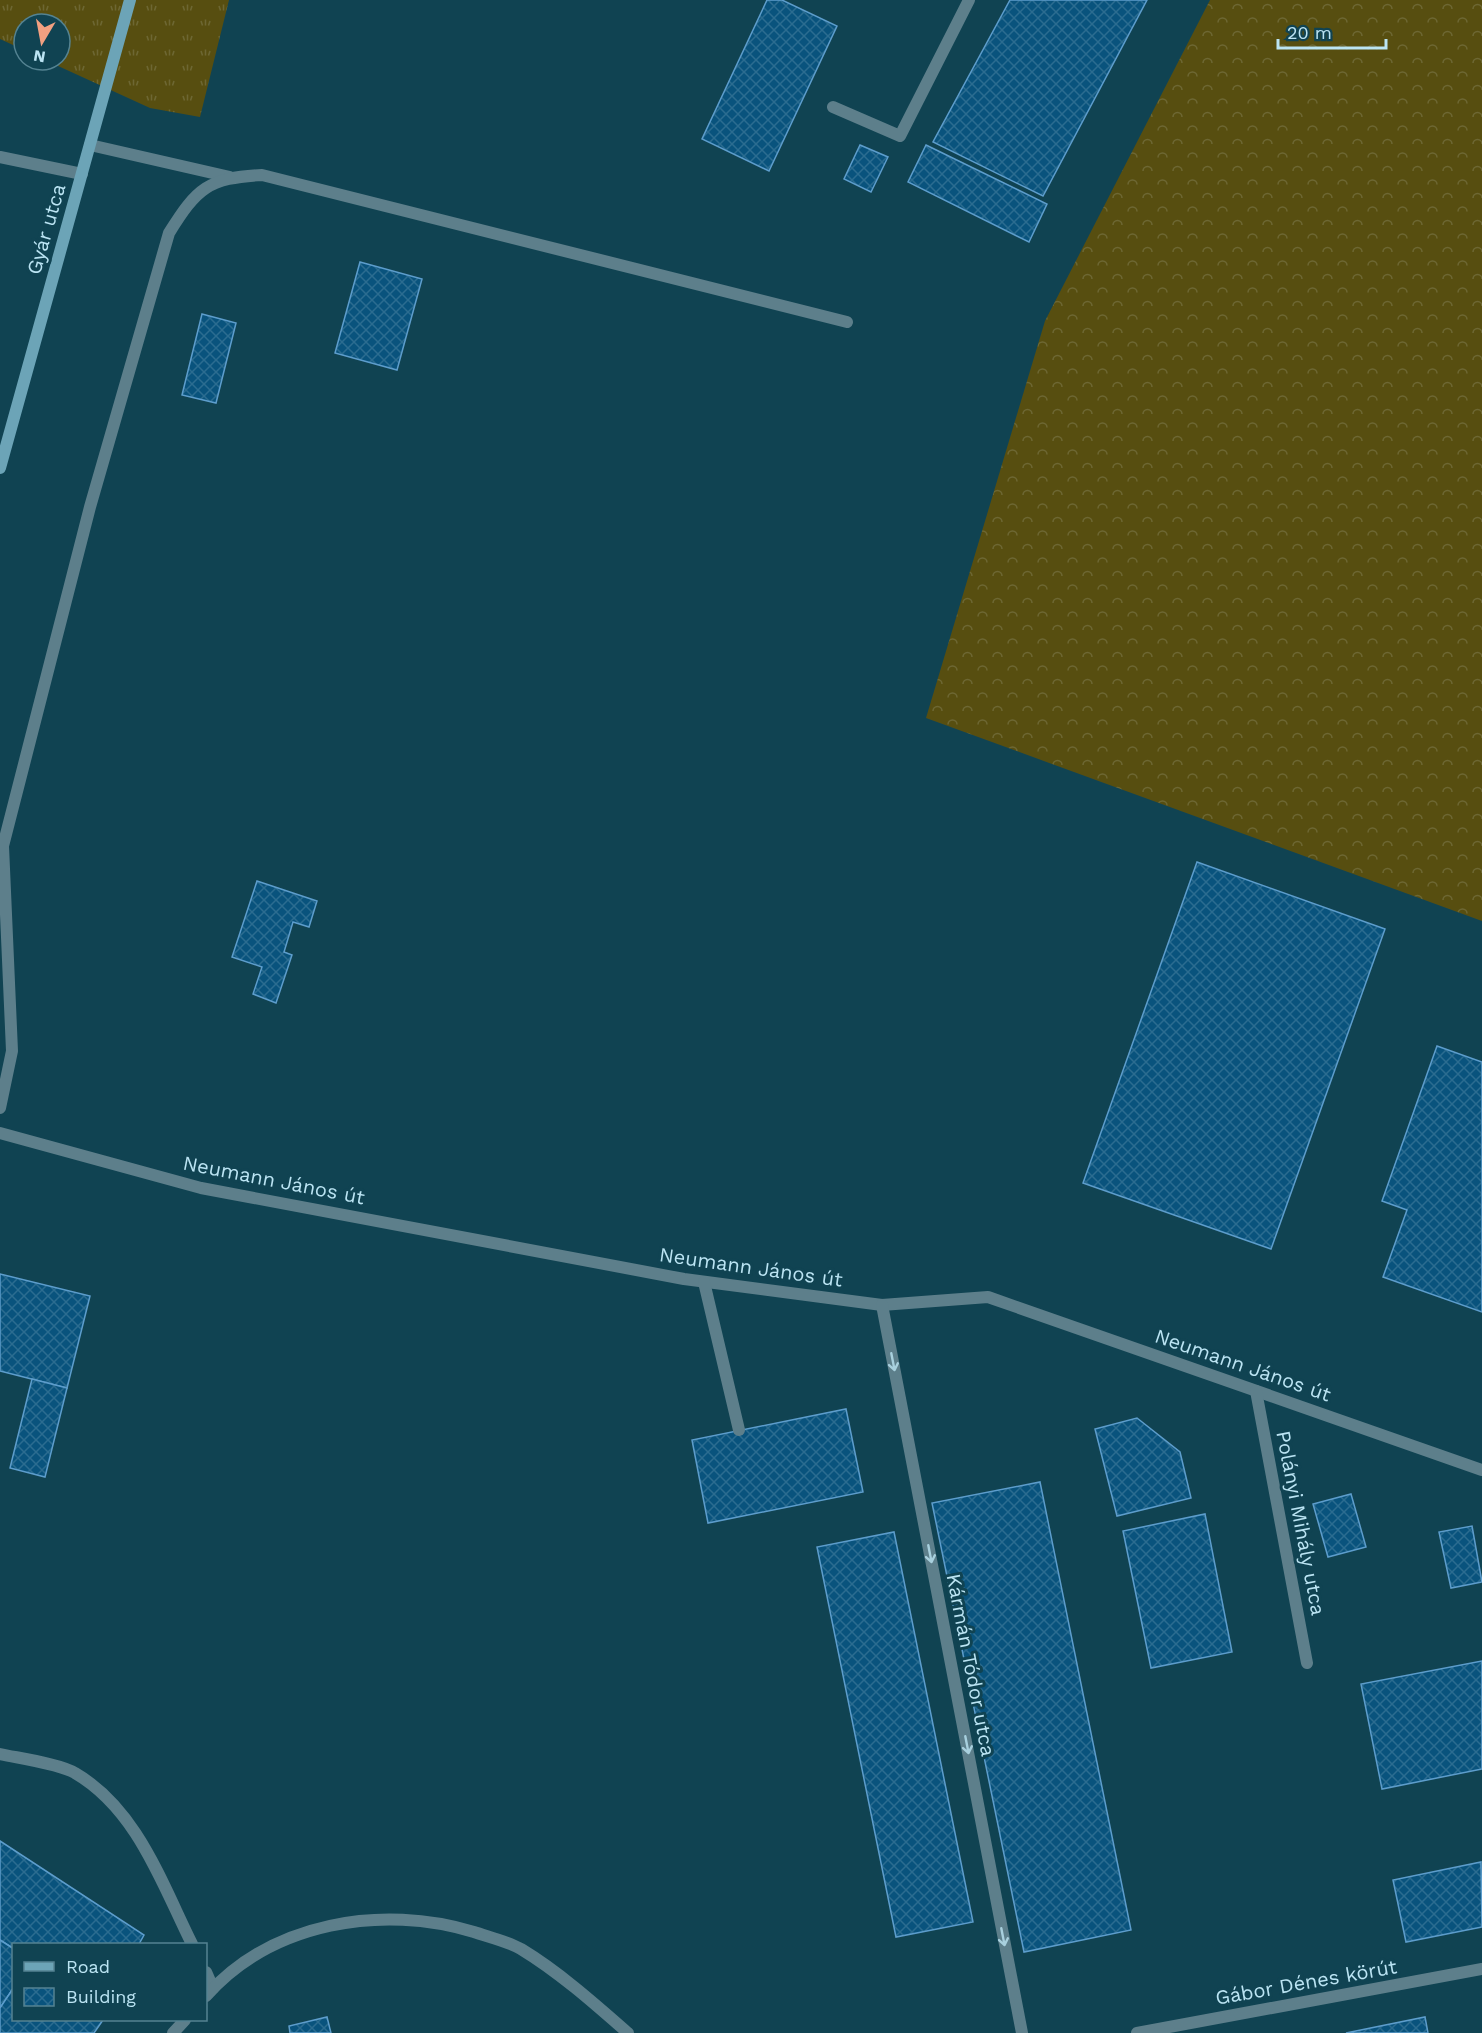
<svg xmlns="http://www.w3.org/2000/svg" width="1482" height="2033" font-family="'Work Sans',sans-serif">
  <defs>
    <pattern id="grass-tufts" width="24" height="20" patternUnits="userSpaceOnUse" patternTransform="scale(1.5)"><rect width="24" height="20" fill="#574e10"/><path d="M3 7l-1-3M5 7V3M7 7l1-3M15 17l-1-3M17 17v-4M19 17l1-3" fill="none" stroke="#6d6733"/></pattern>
    <pattern id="forest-crowns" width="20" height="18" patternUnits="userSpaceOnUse" patternTransform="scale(1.5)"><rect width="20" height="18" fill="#574e10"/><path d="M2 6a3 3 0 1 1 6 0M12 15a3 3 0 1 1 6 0" fill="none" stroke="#6d6733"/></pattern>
    <pattern id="building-cross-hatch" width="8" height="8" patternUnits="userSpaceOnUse" patternTransform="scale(1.5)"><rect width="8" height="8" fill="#09537d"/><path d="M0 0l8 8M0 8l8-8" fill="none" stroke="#2b6c90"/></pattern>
  </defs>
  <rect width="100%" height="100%" fill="#104352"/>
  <path fill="url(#grass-tufts)" d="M0,0H229L200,117L150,108L45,60H60V24H24V50L0,39Z"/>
  <path fill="url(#forest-crowns)" d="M1210,0H1482V921L926,718L1045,321Z"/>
  <g fill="url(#building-cross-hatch)" stroke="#5d9dcc" stroke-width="1.5">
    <path d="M767,0H782L837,26L769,171L702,139Z"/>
    <path d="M1010,0H1147L1043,196L933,142Z"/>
    <path d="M860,145L888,157L871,192L844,179Z"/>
    <path d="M926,145L1047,204L1029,242L908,182Z"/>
    <path d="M360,262L422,279L397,370L335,353Z"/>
    <path d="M202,314L236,323L216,403L182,395Z"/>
    <path d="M1197,862L1385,929L1271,1249L1083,1183Z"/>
    <path d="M257,881L317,901L309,927L293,922L284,952L292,955L276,1003L253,994L262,967L232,957Z"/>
    <path d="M1437,1046L1482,1062V1312L1383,1277L1407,1210L1382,1201Z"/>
    <path d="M0,1274L90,1296L67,1388L0,1371Z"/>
    <path d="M32,1379L67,1388L45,1477L10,1468Z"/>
    <path d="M846,1409L863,1492L708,1523L692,1440Z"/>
    <path d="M1137,1418L1180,1452L1191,1498L1117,1516L1095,1429Z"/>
    <path d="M1040,1482L1131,1930L1024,1952L932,1503Z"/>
    <path d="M1351,1494L1366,1547L1328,1557L1313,1504Z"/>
    <path d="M1205,1514L1232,1652L1151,1668L1123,1531Z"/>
    <path d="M1472,1526L1482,1582L1451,1588L1439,1532Z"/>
    <path d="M894,1532L973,1922L896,1937L817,1547Z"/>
    <path d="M1482,1661V1769L1382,1789L1361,1684Z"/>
    <path d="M0,1841L144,1935L139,1944H14V1949L0,1940Z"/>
    <path d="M1481,1862L1482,1927L1406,1942L1393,1880Z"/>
    <path d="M0,1940L14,1949V1987L0,2008Z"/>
    <path d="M14,1987V2020H103L94,2033H0V2008Z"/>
    <path d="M327,2017L331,2033H290L289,2026Z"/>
    <path d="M1425,2017L1428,2033H1346Z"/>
  </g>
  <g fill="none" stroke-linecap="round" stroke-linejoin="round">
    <g stroke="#5d7f8b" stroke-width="12">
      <path d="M833,107L900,136L969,0"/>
      <path d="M90,145L230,177"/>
      <path d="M0,157L82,174"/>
      <path d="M0,1108L12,1051L3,846L90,507L169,233C197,188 208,178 262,175L847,322"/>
      <path d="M0,1133L201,1188L684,1279L882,1305L988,1297L1482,1470"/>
      <path d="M704,1282L739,1430"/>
      <path d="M882,1305L1022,2033"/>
      <path d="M1256,1391L1307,1663"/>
      <path d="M0,1754C18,1758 61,1764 75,1773C137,1809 162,1884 192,1944"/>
      <path d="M206,1972L213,1988"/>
      <path d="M206,1996C272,1922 382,1904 474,1932C489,1937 507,1941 521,1949C559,1972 595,2004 628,2033"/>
      <path d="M173,2033L185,2020"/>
      <path d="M1137,2033L1482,1969"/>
    </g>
    <path stroke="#6ca4b7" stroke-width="12" d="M0,468L130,0"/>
  </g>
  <defs><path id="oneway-shaft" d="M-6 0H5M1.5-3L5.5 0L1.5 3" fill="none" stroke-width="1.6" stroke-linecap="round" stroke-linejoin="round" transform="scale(1.5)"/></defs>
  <g stroke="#a8d0de">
    <use href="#oneway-shaft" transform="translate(893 1362) rotate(79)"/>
    <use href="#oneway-shaft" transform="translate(930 1554) rotate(79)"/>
    <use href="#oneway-shaft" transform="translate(967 1745) rotate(79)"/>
    <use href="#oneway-shaft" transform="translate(1003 1937) rotate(79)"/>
  </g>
  <g text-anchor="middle" stroke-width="6" stroke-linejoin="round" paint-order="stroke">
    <g font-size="20" fill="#bbe4f3" stroke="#104352">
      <text transform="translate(46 229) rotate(-74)" y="7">Gyár utca</text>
      <text transform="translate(274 1180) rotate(11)" y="7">Neumann János út</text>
      <text transform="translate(751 1267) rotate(8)" y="7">Neumann János út</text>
      <text transform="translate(1243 1365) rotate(19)" y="7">Neumann János út</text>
      <text transform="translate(1301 1523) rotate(79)" y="7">Polányi Mihály utca</text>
      <text transform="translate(971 1665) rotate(79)" y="7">Kármán Tódor utca</text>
      <text transform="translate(1306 1982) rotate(-10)" y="7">Gábor Dénes körút</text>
    </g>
  </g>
  <rect x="12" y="1943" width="195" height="78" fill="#104352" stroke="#548392" stroke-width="1.5"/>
  <rect x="24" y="1962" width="30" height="9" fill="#6ca4b7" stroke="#548392" stroke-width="1.5"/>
  <text x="66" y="1973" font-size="18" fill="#bbe4f3">Road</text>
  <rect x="24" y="1988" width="30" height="18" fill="url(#building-cross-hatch)" stroke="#548392" stroke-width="1.5"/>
  <text x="66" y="2003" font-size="18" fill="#bbe4f3">Building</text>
  <g transform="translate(42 42) rotate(190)"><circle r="28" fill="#104352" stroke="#548392" stroke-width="1.5"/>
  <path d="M0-4.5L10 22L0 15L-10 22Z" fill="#f2a081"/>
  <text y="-9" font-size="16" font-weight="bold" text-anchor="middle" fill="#bbe4f3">N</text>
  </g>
  <path d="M1278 39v9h108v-9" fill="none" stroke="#bbe4f3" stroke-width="3"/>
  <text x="1287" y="39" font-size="18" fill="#bbe4f3" stroke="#104352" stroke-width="4.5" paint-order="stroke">20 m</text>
</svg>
